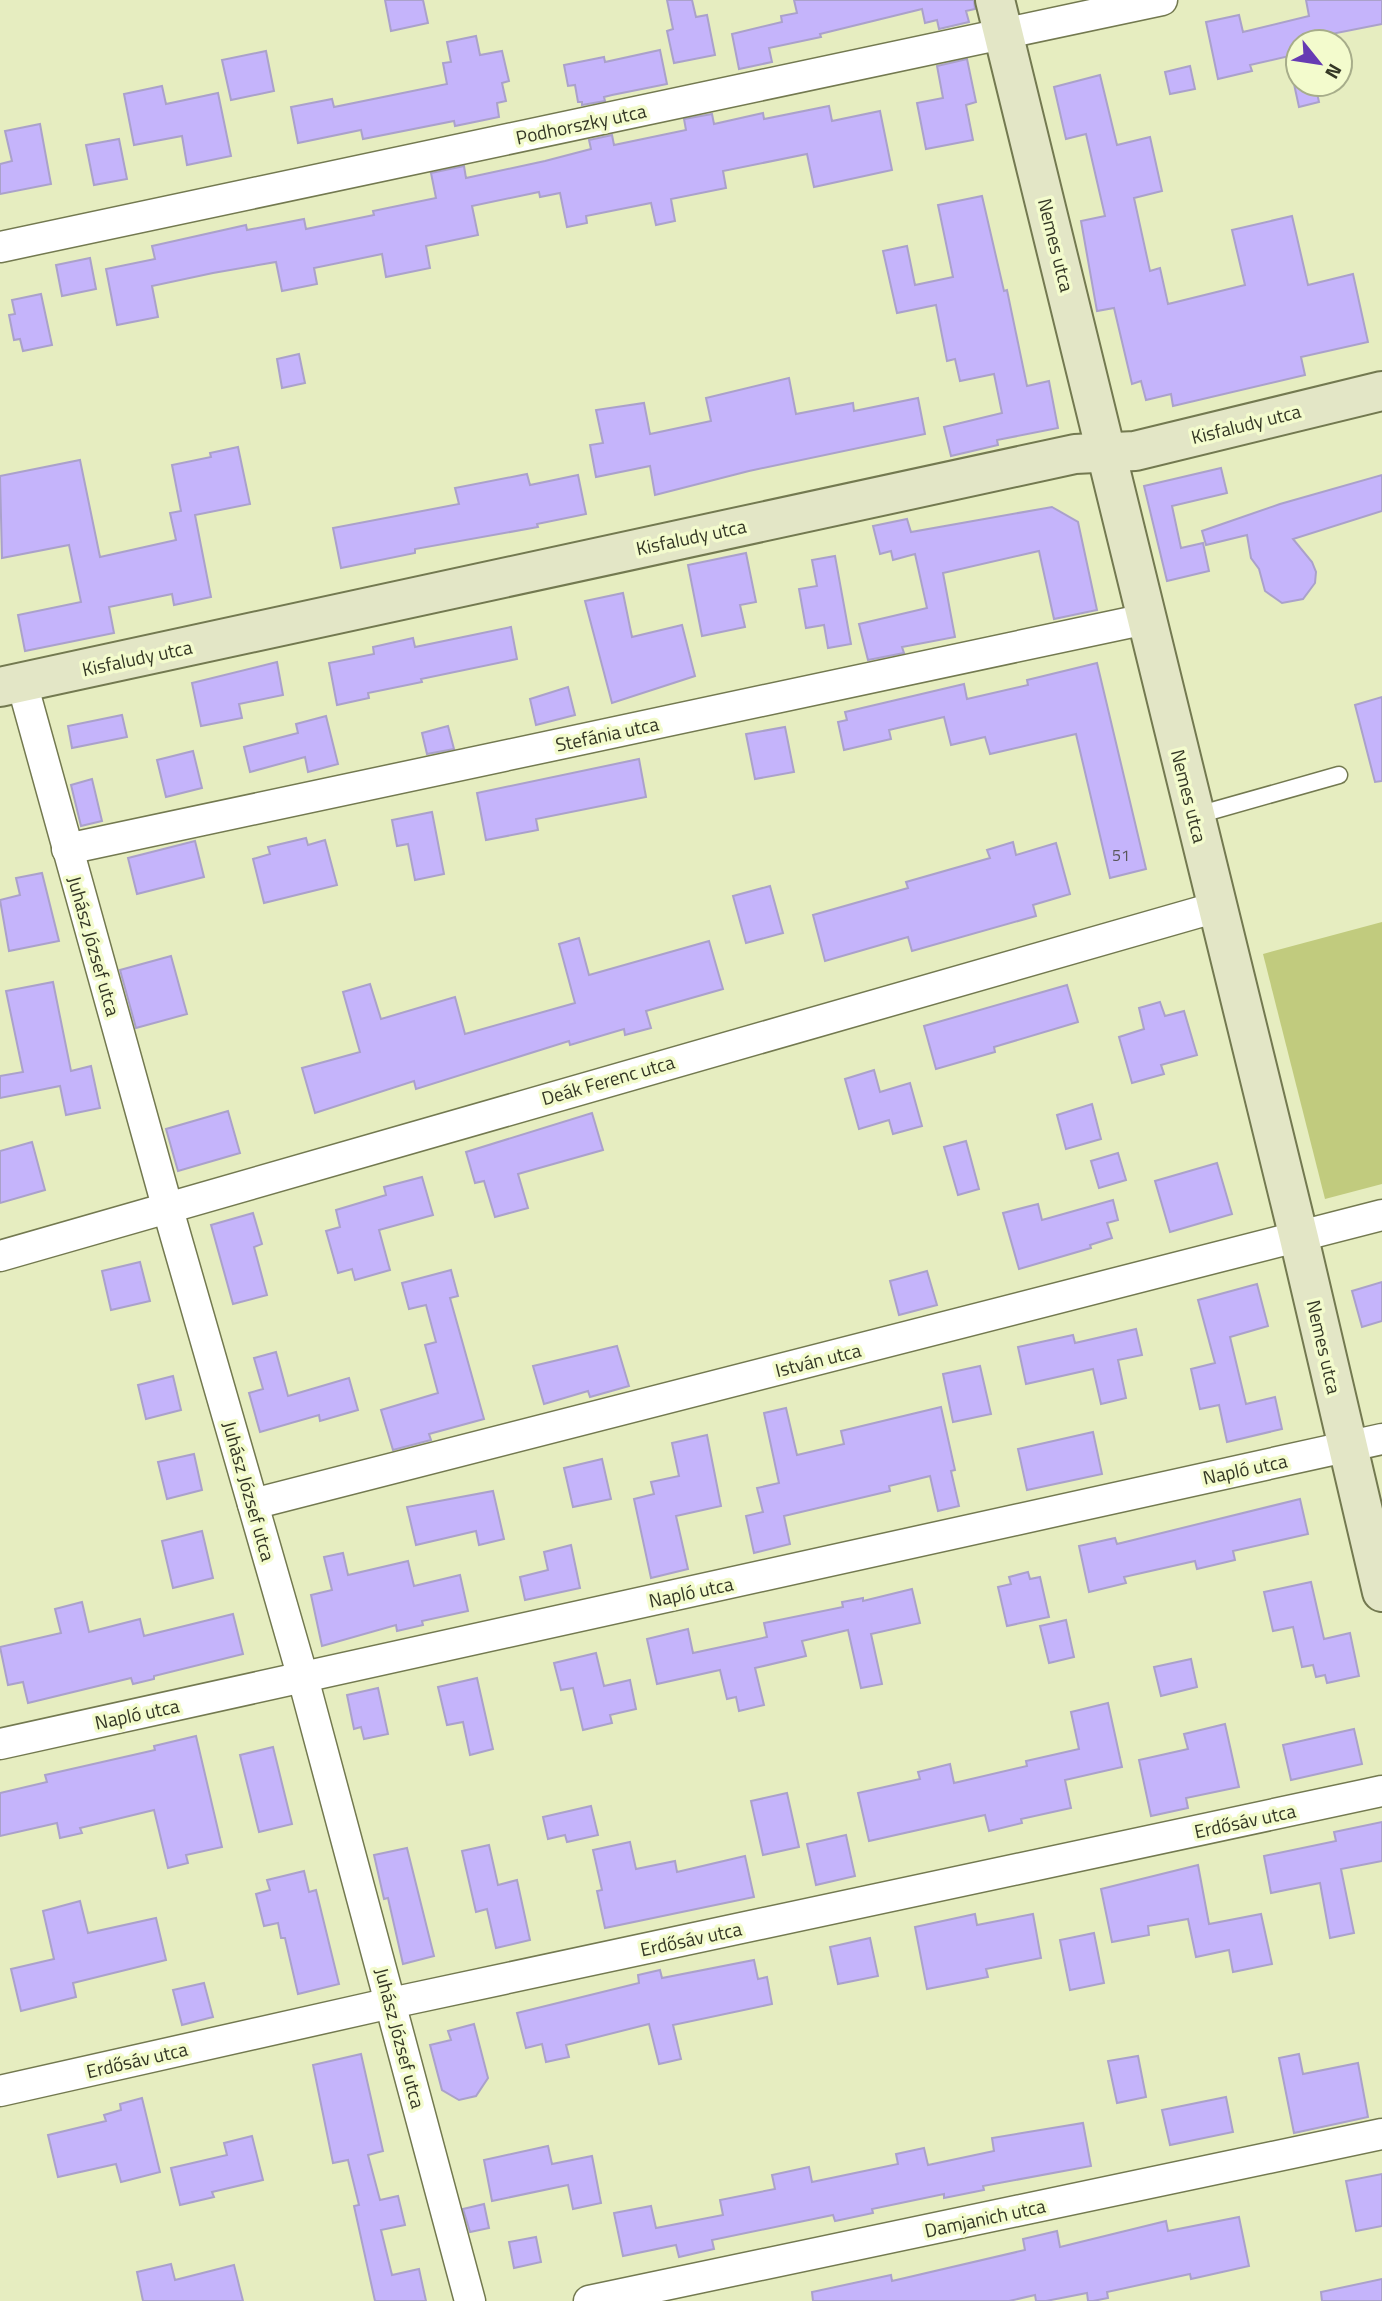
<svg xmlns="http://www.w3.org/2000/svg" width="1382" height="2301" font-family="'Titillium Web',sans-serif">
  <rect width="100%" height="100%" fill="#e6edc0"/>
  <path fill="#c1cb7e" d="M1382,922V1184L1325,1199L1263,954Z"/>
  <g fill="#c5b4fb" stroke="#aaa1ca" stroke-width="2">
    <path d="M385,0H423L428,23L391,31Z"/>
    <path d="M667,0H692L696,17L707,15L715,55L674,63L667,31L673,29Z"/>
    <path d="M794,0H974L975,9L966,11L969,22L939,29L937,20L925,23L922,9L820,34L821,37L769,48L772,62L739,69L732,34L782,22L781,16L797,13Z"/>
    <path d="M1306,0H1382V24L1306,39V42H1298V54L1250,65L1252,71L1218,79L1206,22L1239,15L1243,32L1309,16Z"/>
    <path d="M476,36L480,55L502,51L509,81L502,83L506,101L497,103L499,117L455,126L454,121L363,139L361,130L298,143L291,107L332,99L334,107L447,84L443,63L451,62L447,42Z"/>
    <path d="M660,50L667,84L612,95L604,97L605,101L582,105V102H578L575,85L568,86L564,65L604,57L605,62Z"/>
    <path d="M266,51L274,91L231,100L222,60Z"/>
    <path d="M967,59L976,102L966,105L973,140L926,149L917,103L943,98L937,66Z"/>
    <path d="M1190,66L1195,89L1170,94L1165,72Z"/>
    <path d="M1100,75L1117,145L1150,137L1162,191L1134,198L1150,271L1160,268L1168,304L1245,285L1232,230L1292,216L1308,285L1353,274L1368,342L1301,357L1305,375L1173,406L1171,394L1146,400L1141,381L1132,384L1114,308L1097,311L1081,221L1105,216L1086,134L1066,139L1054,87Z"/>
    <path d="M1294,84H1315L1319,102L1299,107Z"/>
    <path d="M162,86L166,104L218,93L231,156L187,165L182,136L134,145L124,94Z"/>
    <path d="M829,106L832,121L880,111L892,170L814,187L807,154L723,171L726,188L671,199L675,221L656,225L651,203L586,216L587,223L567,227L560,193L540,197L539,192L472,206L478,235L426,246L430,268L386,277L382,254L314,268L317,284L282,291L276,262L213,273L152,286L158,317L117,325L106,269L155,259L152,246L246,225L247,230L304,219L306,229L374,215L373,211L436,198L431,173L464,166L466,178L545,161L591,149L589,140L612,135L614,145L686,130L684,119L712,114L714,124L763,113L764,119Z"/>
    <path d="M40,124L51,184L0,194V164L12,161L5,131Z"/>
    <path d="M119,139L127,179L94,185L86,145Z"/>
    <path d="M982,196L1004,291L1007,290L1027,386L1049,381L1058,428L997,440L998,445L951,456L944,427L1002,413L994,374L960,381L955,359L947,361L936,305L897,313L883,251L907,246L915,285L953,277L938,205Z"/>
    <path d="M90,258L96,289L62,296L56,265Z"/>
    <path d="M41,294L52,345L23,351L20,339L14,340L9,315L15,314L12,300Z"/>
    <path d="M299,354L305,383L282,388L277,359Z"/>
    <path d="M789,378L796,414L853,403L854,411L918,398L925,434L749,471L655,495L650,466L596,477L590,445L603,443L596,410L644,403L650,434L711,421L706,398Z"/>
    <path d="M238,447L250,504L195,515L211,597L174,605L172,594L109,607L114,633L25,651L18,615L81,602L69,545L2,558L0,476L80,460L100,557L176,540L170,513L181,511L172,465L211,457L210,453Z"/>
    <path d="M1221,468L1227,493L1172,506L1181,548L1203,543L1209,571L1167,581L1144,486Z"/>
    <path d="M527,474L530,485L578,475L586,514L537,524L538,527L415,549V553L341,568L333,528L459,504L455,488Z"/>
    <path d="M1382,475V511L1293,539L1312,562L1316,572L1315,583L1303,599L1282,603L1265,591L1259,569L1251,558L1247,535L1206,545L1202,531L1280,504Z"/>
    <path d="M1052,507L1078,522L1097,610L1054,619L1039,551L943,573L955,637L902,647L904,653L868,660L859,624L927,608L915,554L893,560L891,551L880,554L873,526L907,519L911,532Z"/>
    <path d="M746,553L756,602L740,605L745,627L702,636L688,565Z"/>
    <path d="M835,556L851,644L828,648L824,625L806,628L799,589L817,586L812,560Z"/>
    <path d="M623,593L632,637L682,625L695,676L612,703L585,601Z"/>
    <path d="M511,627L517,659L421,679L422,682L368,693L369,698L337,705L329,663L374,654L373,647L413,638L415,647Z"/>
    <path d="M277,662L283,695L239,704L242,718L201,726L192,683Z"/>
    <path d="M1097,663L1146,869L1110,878L1076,734L990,754L985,737L951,745L944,717L889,730L891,739L844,750L838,722L847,720L845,712L964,684L967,699L1028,685L1027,680Z"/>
    <path d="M568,687L575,715L536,725L530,699Z"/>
    <path d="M1382,697V781L1375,782L1355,705Z"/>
    <path d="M122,715L127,737L72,748L68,726Z"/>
    <path d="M326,716L338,764L308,772L305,757L250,772L244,747L298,733L296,724Z"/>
    <path d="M448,726L454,749L427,754L422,733Z"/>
    <path d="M785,727L794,772L755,779L746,734Z"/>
    <path d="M193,751L202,788L166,797L157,760Z"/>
    <path d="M639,759L646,797L536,819L538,830L486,840L477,793Z"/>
    <path d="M92,779L102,821L81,826L71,785Z"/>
    <path d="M432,812L444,874L415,880L408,844L397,846L392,820Z"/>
    <path d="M306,838L308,845L325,840L337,885L264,903L253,859L270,854L268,847Z"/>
    <path d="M195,841L204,877L137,894L128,858Z"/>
    <path d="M1013,842L1016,855L1056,843L1070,894L1033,905L1036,916L912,951L908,937L825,961L813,915L908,888L906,882L990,858L987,850Z"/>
    <path d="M42,873L59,941L9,951L0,900L20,895L16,878Z"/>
    <path d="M770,886L783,933L746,943L733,896Z"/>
    <path d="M579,938L589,975L709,941L723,989L646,1011L651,1028L625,1035L624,1029L570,1045L569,1041L416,1089L414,1081L315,1113L302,1068L360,1052L343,992L370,984L381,1019L455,997L465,1034L575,1003L559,944Z"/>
    <path d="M171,956L187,1014L136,1028L120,970Z"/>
    <path d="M53,982L71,1071L91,1066L100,1108L66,1115L60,1086L0,1098V1076L23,1072L6,991Z"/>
    <path d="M1067,985L1078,1022L994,1047L995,1052L936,1069L924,1026Z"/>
    <path d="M1160,1002L1165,1016L1184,1011L1197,1055L1161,1065L1164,1074L1132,1083L1119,1037L1144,1029L1139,1008Z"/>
    <path d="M874,1070L880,1092L910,1083L922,1126L893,1134L889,1120L859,1129L845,1079Z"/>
    <path d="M1092,1104L1101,1139L1066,1149L1057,1115Z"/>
    <path d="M228,1111L240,1153L178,1171L166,1129Z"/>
    <path d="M592,1113L603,1150L518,1174L528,1208L495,1217L484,1181L475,1183L466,1152Z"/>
    <path d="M966,1141L979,1189L958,1195L944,1147Z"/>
    <path d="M32,1142L45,1190L0,1203V1151Z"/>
    <path d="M1118,1153L1126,1180L1099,1188L1091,1161Z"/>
    <path d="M1217,1163L1232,1214L1170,1232L1155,1181Z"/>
    <path d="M422,1177L433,1215L379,1230L390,1270L355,1280L352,1269L338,1273L326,1231L340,1227L336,1210L386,1195L384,1187Z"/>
    <path d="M1113,1200L1118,1220L1107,1223L1112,1238L1090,1245L1091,1248L1019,1269L1003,1213L1038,1204L1042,1220Z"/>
    <path d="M253,1213L262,1244L254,1247L267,1295L233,1304L211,1225Z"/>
    <path d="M140,1262L150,1301L111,1310L102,1271Z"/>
    <path d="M451,1270L458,1296L450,1298L484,1419L429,1434L431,1440L393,1450L381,1410L438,1393L425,1345L436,1342L426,1305L409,1309L402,1283Z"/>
    <path d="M927,1271L937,1305L899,1315L890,1281Z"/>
    <path d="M1382,1282V1321L1362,1327L1352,1291Z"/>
    <path d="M1257,1284L1268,1326L1230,1337L1246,1404L1275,1397L1282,1429L1227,1442L1219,1405L1200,1409L1191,1369L1215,1363L1198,1300Z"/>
    <path d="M1136,1329L1142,1355L1118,1360L1126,1398L1101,1404L1093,1369L1026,1384L1018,1347L1073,1335L1075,1343Z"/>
    <path d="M617,1346L629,1386L590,1397L588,1391L544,1404L533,1366Z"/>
    <path d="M276,1352L288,1396L349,1378L358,1410L320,1421L319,1415L260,1432L249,1393L263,1389L254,1358Z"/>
    <path d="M980,1366L991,1414L953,1422L943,1374Z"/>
    <path d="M173,1376L181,1410L146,1419L138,1385Z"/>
    <path d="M941,1407L955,1470L951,1471L959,1506L938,1511L930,1476L889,1486L890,1491L784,1516L790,1544L754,1553L746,1516L763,1512L757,1488L779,1483L764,1413L786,1408L797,1455L844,1444L841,1431Z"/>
    <path d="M1093,1432L1102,1474L1027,1490L1018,1449Z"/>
    <path d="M707,1435L721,1506L676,1516L688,1569L651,1578L634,1499L654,1494L651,1482L679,1476L672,1443Z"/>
    <path d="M194,1454L202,1490L167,1499L158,1462Z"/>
    <path d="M602,1459L611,1499L573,1507L564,1468Z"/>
    <path d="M493,1491L504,1539L479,1545L476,1531L416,1545L407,1507Z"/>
    <path d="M1300,1499L1308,1534L1233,1551L1235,1560L1197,1569L1195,1561L1124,1577L1126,1583L1089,1592L1079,1546L1115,1538L1117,1544Z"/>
    <path d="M202,1531L213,1578L173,1588L162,1541Z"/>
    <path d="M571,1545L580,1588L525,1600L520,1577L548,1570L544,1552Z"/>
    <path d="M343,1553L348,1575L408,1561L414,1586L460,1575L468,1611L422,1621L423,1625L397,1631L396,1625L322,1646L311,1595L332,1590L324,1557Z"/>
    <path d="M1028,1572L1030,1579L1040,1577L1049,1617L1007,1626L998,1587L1011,1584L1009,1577Z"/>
    <path d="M1311,1582L1324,1639L1350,1633L1359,1676L1327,1683L1325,1675L1316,1677L1313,1665L1302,1667L1293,1627L1273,1631L1264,1592Z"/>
    <path d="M912,1589L920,1623L871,1634L882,1684L861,1688L848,1630L802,1641L806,1656L755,1668L764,1705L739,1711L736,1697L727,1699L720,1670L657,1684L647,1639L688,1629L693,1653L767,1637L764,1623L843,1607L842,1602L863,1598V1601Z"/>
    <path d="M82,1602L89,1632L140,1619L144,1636L233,1614L243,1654L154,1676V1679L133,1684L131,1678L28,1703L23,1682L8,1685L0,1647L61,1633L55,1609Z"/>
    <path d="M1066,1620L1074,1657L1049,1663L1040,1626Z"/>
    <path d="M596,1653L604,1686L630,1680L636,1709L610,1715L612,1723L583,1730L573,1688L561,1690L554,1663Z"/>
    <path d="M1191,1659L1197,1687L1161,1696L1154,1667Z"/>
    <path d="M477,1678L493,1749L470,1755L463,1722L447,1725L438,1687Z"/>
    <path d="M378,1688L388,1734L364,1739L361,1727L354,1729L347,1695Z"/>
    <path d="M1108,1703L1122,1767L1065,1780L1071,1808L1021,1819L1022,1823L989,1831L985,1815L869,1841L858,1793L920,1779L918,1772L950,1764L954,1783L1027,1766L1026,1761L1079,1749L1071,1712Z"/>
    <path d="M1225,1724L1239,1787L1186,1798L1188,1808L1151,1816L1139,1760L1188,1749L1184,1734Z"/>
    <path d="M1354,1729L1362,1764L1291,1780L1283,1745Z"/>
    <path d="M196,1736L222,1847L186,1855L188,1863L168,1868L154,1810L80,1828L82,1833L60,1838L57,1823L0,1836V1793L47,1782L45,1775L155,1750L154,1746Z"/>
    <path d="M273,1747L292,1824L259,1832L240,1755Z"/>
    <path d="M787,1793L799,1847L763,1855L751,1801Z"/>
    <path d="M591,1806L598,1835L567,1842L565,1835L548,1839L543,1817Z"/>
    <path d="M1382,1822V1861L1341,1869L1354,1933L1330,1938L1320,1883L1271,1893L1264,1856L1336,1841L1334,1832Z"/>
    <path d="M846,1835L855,1876L816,1885L807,1844Z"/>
    <path d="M630,1842L636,1869L675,1861L677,1872L745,1856L754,1897L605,1928L597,1891L602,1890L593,1850Z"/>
    <path d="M489,1845L498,1885L517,1880L530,1940L496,1948L487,1909L476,1912L462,1851Z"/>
    <path d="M407,1848L434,1956L403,1964L388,1898L384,1899L374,1855Z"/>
    <path d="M1198,1865L1209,1924L1261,1914L1272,1964L1233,1972L1229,1950L1196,1957L1188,1919L1148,1926L1149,1935L1112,1942L1101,1889Z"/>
    <path d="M304,1871L309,1892L316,1890L339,1984L298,1994L285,1938H281L278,1923L264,1926L256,1894L270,1890L267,1880Z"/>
    <path d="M80,1901L88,1933L156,1918L166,1960L73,1983L76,1997L21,2011L11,1969L54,1959L43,1911Z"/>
    <path d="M975,1914L977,1925L1033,1914L1041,1958L986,1969L988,1977L927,1989L915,1927Z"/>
    <path d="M1094,1933L1104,1983L1070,1990L1060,1940Z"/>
    <path d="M870,1938L878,1976L838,1984L830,1947Z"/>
    <path d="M754,1960L758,1979L767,1977L772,2004L673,2025L681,2059L659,2064L649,2024L566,2045L569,2057L546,2062L542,2044L526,2048L517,2013L639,1983L638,1975L660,1970L662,1978Z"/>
    <path d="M204,1983L213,2017L182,2025L173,1990Z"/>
    <path d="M474,2024L488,2078L476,2096L459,2100L442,2090L430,2045L451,2040L448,2031Z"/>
    <path d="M361,2054L383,2151L368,2155L380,2200L398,2196L405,2225L381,2230L392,2275L419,2269L426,2301H375L354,2206L359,2205L348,2160L333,2163L313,2065Z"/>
    <path d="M1299,2054L1303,2074L1358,2063L1368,2117L1294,2133L1279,2058Z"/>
    <path d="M1138,2056L1146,2097L1117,2103L1108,2061Z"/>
    <path d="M1226,2097L1233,2132L1170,2145L1162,2110Z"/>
    <path d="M142,2098L160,2172L121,2182L116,2164L58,2177L48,2135L106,2121L104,2115L121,2110L120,2104Z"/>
    <path d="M1083,2123L1091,2166L983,2186L984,2190L944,2198V2194L872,2209L873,2213L835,2221L833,2215L712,2240L714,2249L679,2257L676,2245L623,2256L614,2213L651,2206L656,2228L723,2215L720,2200L775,2189L772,2175L809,2167L812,2182L898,2164L896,2154L924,2148L928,2165L994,2151L992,2138Z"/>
    <path d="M252,2136L263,2180L212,2192L214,2197L180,2205L171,2168L227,2155L224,2143Z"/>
    <path d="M548,2146L552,2164L592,2156L601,2203L573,2209L568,2185L492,2201L484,2160Z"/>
    <path d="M1382,2174V2226L1356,2231L1346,2181Z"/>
    <path d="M484,2204L489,2228L470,2232L463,2209Z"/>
    <path d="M1239,2217L1249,2266L1191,2279L1190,2274L1107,2292L1108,2298L1093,2301H1088L1087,2293L1046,2301H1036L1035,2295L1009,2301H813L812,2292L891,2275L892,2281L1025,2250L1023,2239L1057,2231L1060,2247L1166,2221L1168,2231Z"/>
    <path d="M536,2237L541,2262L514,2268L509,2242Z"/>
    <path d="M171,2264L175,2280L234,2265L243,2301H143L137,2272Z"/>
    <path d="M1382,2279V2301H1322L1321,2292Z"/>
  </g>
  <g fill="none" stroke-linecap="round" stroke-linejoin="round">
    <defs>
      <path id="lane" d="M1194,816L1339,775"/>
      <g id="street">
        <path d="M0,247L1162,0"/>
        <path d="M22,683L167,1206L303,1678L470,2301"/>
        <path d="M67,849L1146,619"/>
        <path d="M0,1256L1217,907"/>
        <path d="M253,1504L1382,1215"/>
        <path d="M0,1744L1382,1439"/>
        <path d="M0,2091L391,2003L1382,1791"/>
        <path d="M589,2301L1382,2134"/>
      </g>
      <g id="secondary">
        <path d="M995,0L1299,1238L1382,1592"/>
        <path d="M0,687L1075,454L1135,451L1382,391"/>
      </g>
    </defs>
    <use href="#lane" stroke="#737950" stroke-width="19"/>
    <use href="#street" stroke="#737950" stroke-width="33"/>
    <use href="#secondary" stroke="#737950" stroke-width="42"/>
    <use href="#lane" stroke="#fff" stroke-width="16"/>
    <use href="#street" stroke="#fff" stroke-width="30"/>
    <use href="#secondary" stroke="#e3e6c6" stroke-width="38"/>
  </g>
  <g text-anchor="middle" stroke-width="7" stroke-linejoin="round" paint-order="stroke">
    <g font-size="16" fill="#58565a">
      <text x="1121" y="861">51</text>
    </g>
    <g font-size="19" fill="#343725" stroke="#f3fbcd">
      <text transform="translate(581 124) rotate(-12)" y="7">Podhorszky utca</text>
      <text transform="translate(1056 245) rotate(76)" y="7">Nemes utca</text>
      <text transform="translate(1246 424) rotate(-14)" y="7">Kisfaludy utca</text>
      <text transform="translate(691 537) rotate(-12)" y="7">Kisfaludy utca</text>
      <text transform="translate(137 658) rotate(-12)" y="7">Kisfaludy utca</text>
      <text transform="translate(607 734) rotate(-12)" y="7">Stefánia utca</text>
      <text transform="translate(1189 796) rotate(76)" y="7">Nemes utca</text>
      <text transform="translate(94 946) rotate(74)" y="7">Juhász József utca</text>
      <text transform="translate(608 1080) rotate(-16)" y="7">Deák Ferenc utca</text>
      <text transform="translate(1324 1347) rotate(77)" y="7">Nemes utca</text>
      <text transform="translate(818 1360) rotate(-14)" y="7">István utca</text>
      <text transform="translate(1245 1469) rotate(-12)" y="7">Napló utca</text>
      <text transform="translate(249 1491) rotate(74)" y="7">Juhász József utca</text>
      <text transform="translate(691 1592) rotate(-12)" y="7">Napló utca</text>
      <text transform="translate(137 1714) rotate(-12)" y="7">Napló utca</text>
      <text transform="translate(1245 1821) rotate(-12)" y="7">Erdősáv utca</text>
      <text transform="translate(691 1939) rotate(-12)" y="7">Erdősáv utca</text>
      <text transform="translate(400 2038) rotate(75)" y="7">Juhász József utca</text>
      <text transform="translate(137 2060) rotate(-13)" y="7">Erdősáv utca</text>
      <text transform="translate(985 2218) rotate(-12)" y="7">Damjanich utca</text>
    </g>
  </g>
  <g transform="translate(1319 63) rotate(120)"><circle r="33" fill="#f3fbcd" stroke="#a7ad8a" stroke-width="2"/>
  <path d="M0-5L12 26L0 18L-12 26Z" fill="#663bb3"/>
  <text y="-10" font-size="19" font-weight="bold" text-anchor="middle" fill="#343725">N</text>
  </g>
</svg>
